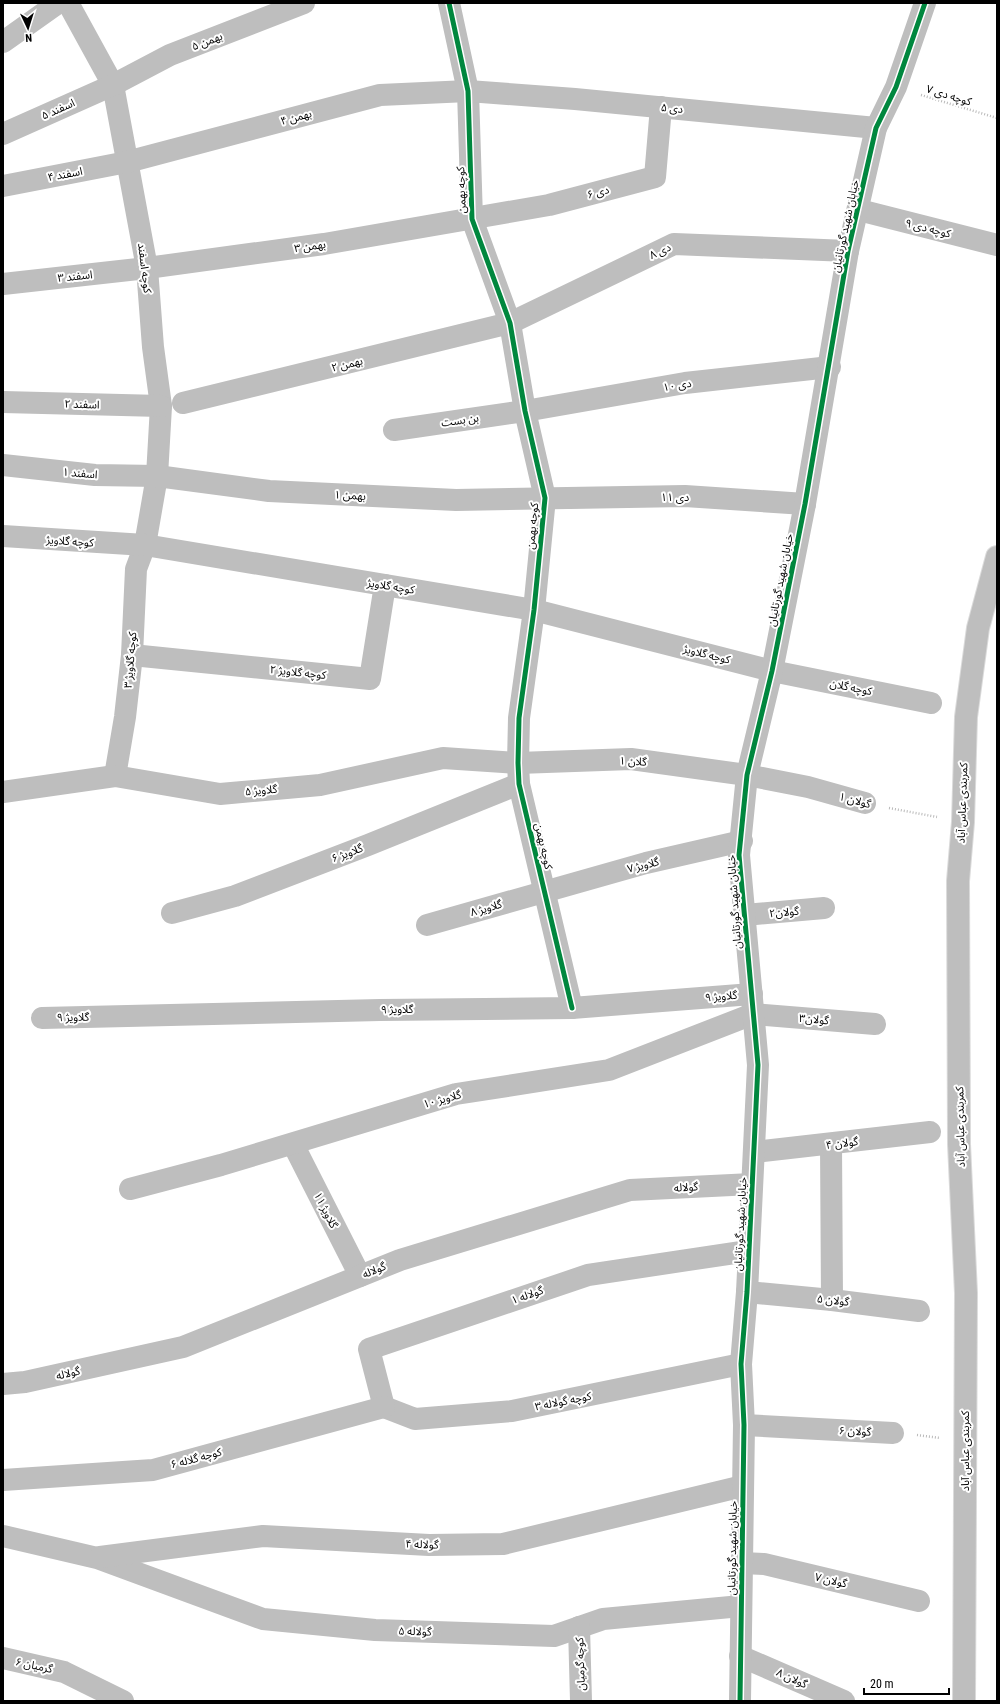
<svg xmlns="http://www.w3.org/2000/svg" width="1000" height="1704" font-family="'Roboto Condensed','Noto Sans Arabic',sans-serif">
  <rect width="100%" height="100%" fill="#fff"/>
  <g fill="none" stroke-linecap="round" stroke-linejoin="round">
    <defs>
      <path id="major" d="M964,1701L966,1293L959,1144L958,881L963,822L966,717L978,628L997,557"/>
    </defs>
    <use href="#major" stroke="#dbdbdb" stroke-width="24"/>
    <g stroke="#b9b9b9" stroke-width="2.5" stroke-dasharray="1 2" stroke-linecap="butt">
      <path d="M921,95L997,118"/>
      <path d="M889,808L937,817"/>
      <path d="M917,1435L940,1438"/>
    </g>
    <g stroke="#bebebe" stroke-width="22">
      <path d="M68,3L113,85L147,268L153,347L161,406L157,476L145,545L136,569L132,655L125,717L115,776"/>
      <path d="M449,3L468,91L472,219L510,323L525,411L545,498L534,610L519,718L518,763L519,784L572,1008"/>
      <path d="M3,42L58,3"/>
      <path d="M3,134L113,85L170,55L304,3"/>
      <path d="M3,186L127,162L380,95L468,91L575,99L876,128"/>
      <path d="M859,210L997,245"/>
      <path d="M3,284L147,268L324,244L549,205L655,177L661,107"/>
      <path d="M3,402L161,406"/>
      <path d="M183,403L510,323L674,244L848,251"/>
      <path d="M394,430L525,411L685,383L830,367"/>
      <path d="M3,465L95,475L157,476L269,491L456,500L685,496L805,504"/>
      <path d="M3,536L145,545L534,610L772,671L931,703"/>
      <path d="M132,655L370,679L385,585"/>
      <path d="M3,792L115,776L220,794L320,785L443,758L518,763L631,759L747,775L808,787L865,803"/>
      <path d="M172,913L235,896L368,845L519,784"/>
      <path d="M745,915L824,908"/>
      <path d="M427,925L646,863L742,841"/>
      <path d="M42,1018L380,1010L572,1008L752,994"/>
      <path d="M293,1144L360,1276"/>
      <path d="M831,1144L832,1300"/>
      <path d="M754,1152L930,1132"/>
      <path d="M130,1189L221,1165L456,1094L609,1070L753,1014L875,1024"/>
      <path d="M747,1292L832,1300L919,1311"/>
      <path d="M3,1384L25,1382L183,1347L400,1260L630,1190L752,1184"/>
      <path d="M384,1407L369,1349L588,1275L748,1251"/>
      <path d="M384,1407L415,1419L512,1411L741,1364"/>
      <path d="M744,1425L893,1433"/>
      <path d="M3,1480L153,1470L384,1407"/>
      <path d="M3,1536L97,1558L263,1619L375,1630L554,1636L603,1619L741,1606"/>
      <path d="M100,1557L263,1536L429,1545L503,1544L743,1486"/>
      <path d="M742,1563L764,1564L919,1601"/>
      <path d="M579,1627L581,1701"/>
      <path d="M740,1656L844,1701"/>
      <path d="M3,1658L64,1672L123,1701"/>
      <path d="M740,1701L744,1425L741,1364L747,1292L758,1065L739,855L747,775L772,671L805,504L848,251L876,128L896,87L925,3"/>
    </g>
    <use href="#major" stroke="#bebebe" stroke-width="22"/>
    <defs>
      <g id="cycleway">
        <path d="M449,3L468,91L472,219L510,323L525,411L545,498L534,610L519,718L518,763L519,784L572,1008"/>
        <path d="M740,1701L744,1425L741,1364L747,1292L758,1065L739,855L747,775L772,671L805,504L848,251L876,128L896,87L925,3"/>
      </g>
    </defs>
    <use href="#cycleway" stroke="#fff" stroke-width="8"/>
    <use href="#cycleway" stroke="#00873e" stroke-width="5"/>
  </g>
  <g text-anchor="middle" stroke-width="4" stroke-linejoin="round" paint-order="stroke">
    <g font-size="11" fill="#000" stroke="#fff">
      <text transform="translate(207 41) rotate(-21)" y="4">بهمن ۵</text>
      <text transform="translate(949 95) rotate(17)" y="4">کوچه دی ۷</text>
      <text transform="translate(672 108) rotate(5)" y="4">دی ۵</text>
      <text transform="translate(58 109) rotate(-24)" y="4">اسفند ۵</text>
      <text transform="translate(296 117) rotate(-15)" y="4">بهمن ۴</text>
      <text transform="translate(65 174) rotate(-11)" y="4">اسفند ۴</text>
      <text transform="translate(461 190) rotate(-92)" y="4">کوچه بهمن</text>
      <text transform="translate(598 192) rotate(-15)" y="4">دی ۶</text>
      <text transform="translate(845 226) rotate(-78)" y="4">خیابان شهید گورتانیان</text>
      <text transform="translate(928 228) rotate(14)" y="4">کوچه دی ۹</text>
      <text transform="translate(310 246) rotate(-8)" y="4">بهمن ۳</text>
      <text transform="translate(660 251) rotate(-25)" y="4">دی ۸</text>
      <text transform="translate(145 268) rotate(83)" y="4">کوچه اسفند</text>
      <text transform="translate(75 276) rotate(-6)" y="4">اسفند ۳</text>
      <text transform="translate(347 364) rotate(-14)" y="4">بهمن ۲</text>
      <text transform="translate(677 385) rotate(-9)" y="4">دی ۱۰</text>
      <text transform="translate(82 404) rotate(2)" y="4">اسفند ۲</text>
      <text transform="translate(460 420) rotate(-8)" y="4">بن بست</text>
      <text transform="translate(80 473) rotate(5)" y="4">اسفند ۱</text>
      <text transform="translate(350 495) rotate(3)" y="4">بهمن ۱</text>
      <text x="675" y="501">دی ۱۱</text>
      <text transform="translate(532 526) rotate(-85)" y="4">کوچه بهمن</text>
      <text transform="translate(70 541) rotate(4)" y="4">کوچه گلاویژ</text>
      <text transform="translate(780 580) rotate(-79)" y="4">خیابان شهید گورتانیان</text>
      <text transform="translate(391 586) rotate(9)" y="4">کوچه گلاویژ</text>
      <text transform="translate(707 654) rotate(14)" y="4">کوچه گلاویژ</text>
      <text transform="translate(130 660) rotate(-85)" y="4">کوچه گلاویژ ۳</text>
      <text transform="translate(298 672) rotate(6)" y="4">کوچه گلاویژ ۲</text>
      <text transform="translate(851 687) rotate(11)" y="4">کوچه گلان</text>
      <text transform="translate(633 761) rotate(3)" y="4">گلان ۱</text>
      <text transform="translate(261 790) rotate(-5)" y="4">گلاویژ ۵</text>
      <text transform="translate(855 800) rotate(15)" y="4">گولان ۱</text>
      <text transform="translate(962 803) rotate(-88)" y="4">کمربندی عباس آباد</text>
      <text transform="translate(544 846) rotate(77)" y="4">کوچه بهمن</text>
      <text transform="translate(347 853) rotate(-21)" y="4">گلاویژ ۶</text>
      <text transform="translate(643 865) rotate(-14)" y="4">گلاویژ ۷</text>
      <text transform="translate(734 902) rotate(-94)" y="4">خیابان شهید گورتانیان</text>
      <text transform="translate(486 908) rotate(-16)" y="4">گلاویژ ۸</text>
      <text transform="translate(784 912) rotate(-5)" y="4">گولان۲</text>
      <text transform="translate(721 996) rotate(-5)" y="4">گلاویژ ۹</text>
      <text x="397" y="1013">گلاویژ ۹</text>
      <text transform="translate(73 1017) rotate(-1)" y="4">گلاویژ ۹</text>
      <text transform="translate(814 1019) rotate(5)" y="4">گولان۳</text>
      <text transform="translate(442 1099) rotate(-15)" y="4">گلاویژ ۱۰</text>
      <text transform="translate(960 1127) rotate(-91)" y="4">کمربندی عباس آباد</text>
      <text transform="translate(842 1143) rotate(-7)" y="4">گولان ۴</text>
      <text transform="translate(686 1187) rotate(-3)" y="4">گولاله</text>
      <text transform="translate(326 1210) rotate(63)" y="4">گلاویژ ۱۱</text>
      <text transform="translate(740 1224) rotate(-87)" y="4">خیابان شهید گورتانیان</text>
      <text transform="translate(374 1270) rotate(-22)" y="4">گولاله</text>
      <text transform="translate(527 1295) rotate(-19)" y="4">گولاله ۱</text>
      <text transform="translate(833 1300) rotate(6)" y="4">گولان ۵</text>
      <text transform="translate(68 1373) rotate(-13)" y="4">گولاله</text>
      <text transform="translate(563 1401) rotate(-11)" y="4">کوچه گولاله ۳</text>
      <text transform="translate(855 1431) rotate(3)" y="4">گولان ۶</text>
      <text transform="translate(965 1451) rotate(-90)" y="4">کمربندی عباس آباد</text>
      <text transform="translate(196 1458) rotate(-15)" y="4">کوچه گلاله ۶</text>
      <text transform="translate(422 1544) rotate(2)" y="4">گولاله ۴</text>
      <text transform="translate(732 1548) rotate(-89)" y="4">خیابان شهید گورتانیان</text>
      <text transform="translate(831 1580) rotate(13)" y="4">گولان ۷</text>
      <text transform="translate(415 1631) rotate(2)" y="4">گولاله ۵</text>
      <text transform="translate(580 1664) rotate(-92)" y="4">کوچه گرمیان</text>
      <text transform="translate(34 1665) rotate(12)" y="4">گرمیان ۶</text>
      <text transform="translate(792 1678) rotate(24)" y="4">گولان ۸</text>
    </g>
  </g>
  <rect width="1000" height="1704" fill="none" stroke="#000000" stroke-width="8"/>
  <g transform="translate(28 28) rotate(176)" stroke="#ffffff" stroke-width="3" paint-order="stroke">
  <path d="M0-3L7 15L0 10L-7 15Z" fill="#000000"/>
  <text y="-6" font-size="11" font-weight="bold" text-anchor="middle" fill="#000000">N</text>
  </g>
  <path d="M864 1688v6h85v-6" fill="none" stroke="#000000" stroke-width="2"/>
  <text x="870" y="1688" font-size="12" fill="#000000" stroke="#ffffff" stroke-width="3" paint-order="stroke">20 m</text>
</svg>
